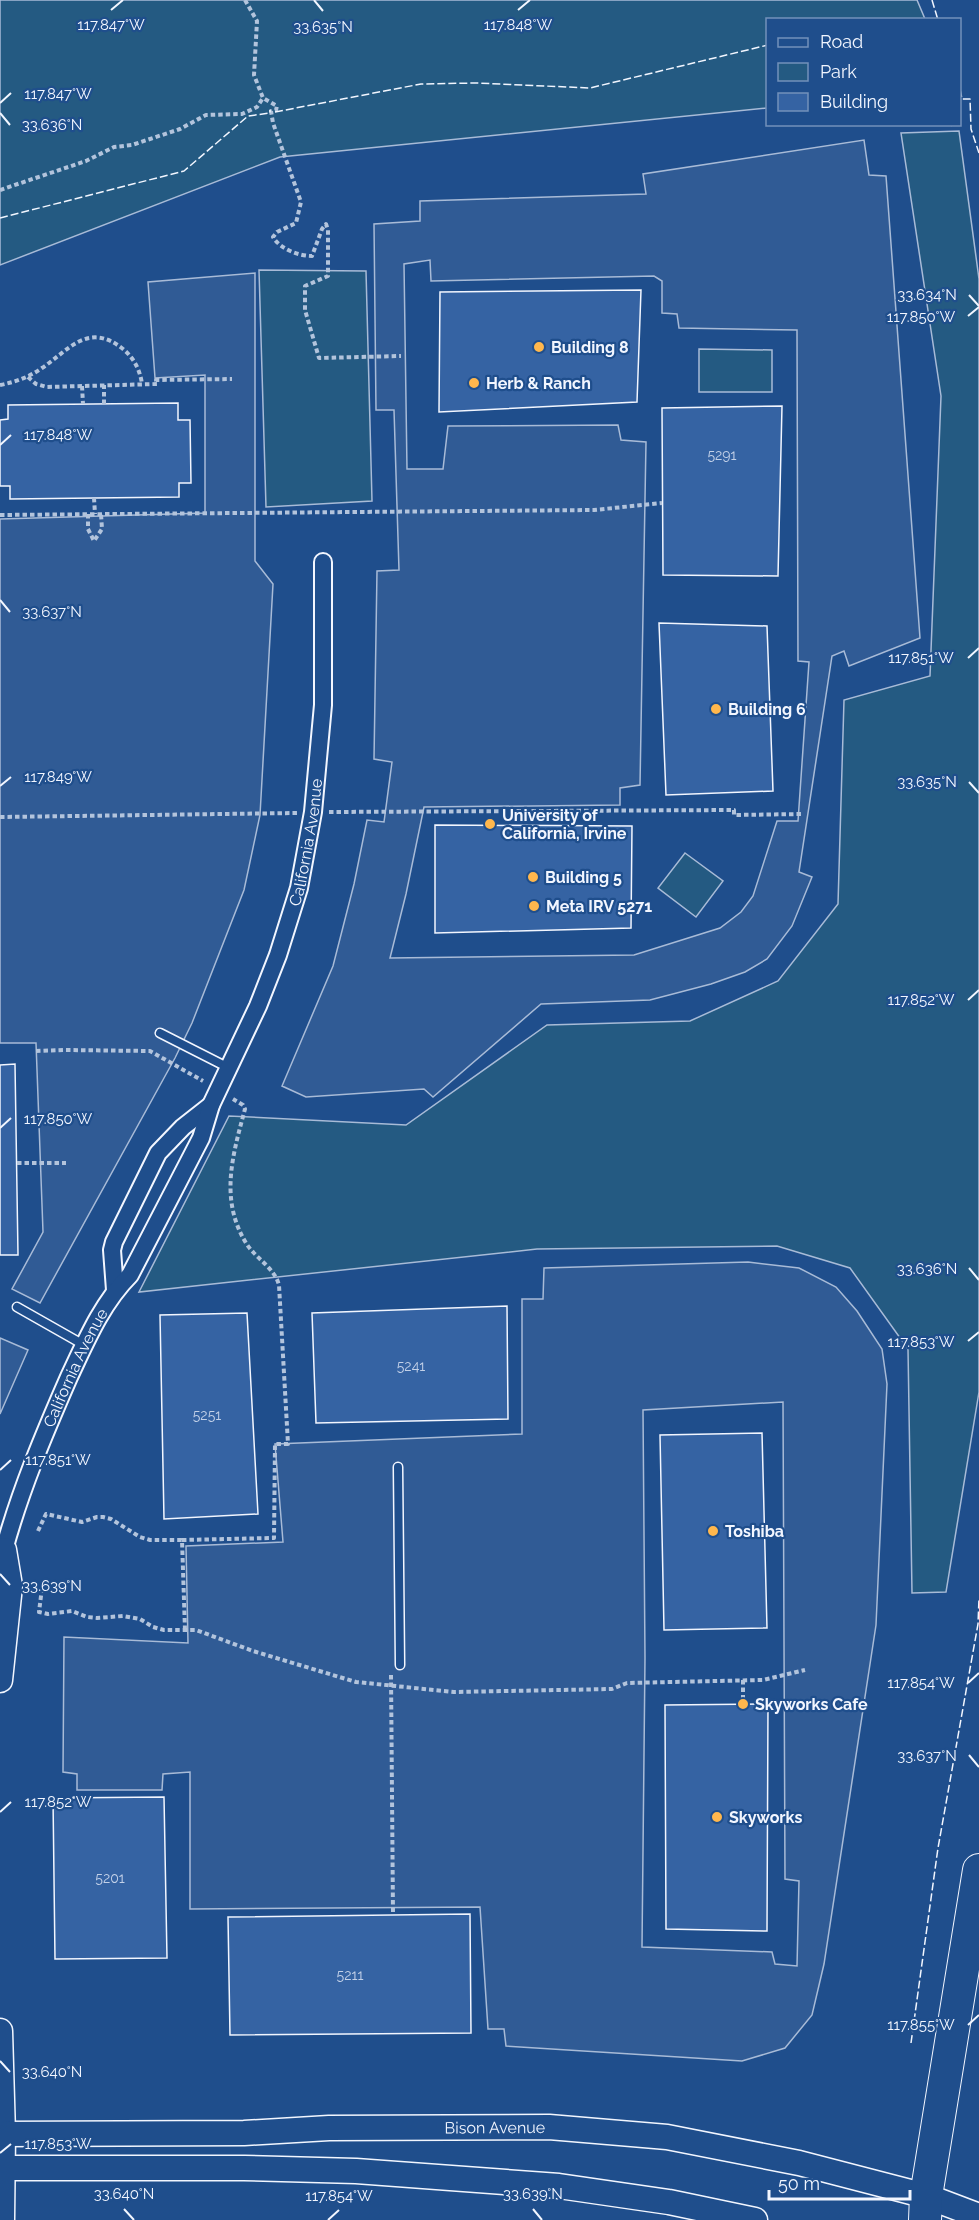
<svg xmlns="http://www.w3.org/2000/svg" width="979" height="2220" font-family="Raleway,sans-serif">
  <rect width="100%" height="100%" fill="#1f4e8c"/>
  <g fill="#245a82" stroke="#a8bbd7" stroke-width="1.5">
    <path d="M0,0H917L925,19L768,20L767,108L280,157L0,265Z"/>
    <path d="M959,131L979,279V1392L946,1592L912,1593L908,1349L850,1268L777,1246L537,1249L139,1292L229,1116L406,1125L547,1025L690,1021L778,981L838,904L844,700L930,676L941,396L901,133Z"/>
    <path d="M259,270L366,271L372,501L266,507Z"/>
    <path d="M699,349L772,350V392H699Z"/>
    <path d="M685,853L723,881L696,917L658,888Z"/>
  </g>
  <g fill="#305b95" stroke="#a8bbd7" stroke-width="1.5" fill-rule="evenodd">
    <path d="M864,140L869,175L886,176L920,638L849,666L844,651L832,656L799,872L812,877L792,926L767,959L745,972L711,984L650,1000L541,1004L433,1097L424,1089L306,1097L282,1086L333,966L354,884L367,820L384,822L392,762L374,759L377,571L399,570L394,410H376L374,224L420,221V201L646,194L643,174ZM430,260L431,281L654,276L662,281V313L677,314L679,328L797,330L798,661L809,662L798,821H777L753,896L741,912L720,928L634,955L390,958L406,894L424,807L620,805V788L640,785L646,442L621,440L618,425L448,426L443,469H407L404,264Z"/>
    <path d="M255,273V561L273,584L260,815L244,890L192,1023L175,1058L40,1303L12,1289L43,1232L36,1043H0V519L205,513V375L155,378L148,282Z"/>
    <path d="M748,1262L799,1268L836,1287L857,1311L882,1349L887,1384L876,1625L824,1964L812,2015L785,2048L742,2061L506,2046L504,2029H488L480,1907L190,1909V1772L163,1774L162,1790H77V1774L63,1772L64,1637L188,1643L186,1546L283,1542L275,1444L522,1434V1299H543L544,1268ZM783,1402L785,1879L799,1881L797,1966L775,1964L772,1952L642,1947L645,1658L643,1410Z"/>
    <path d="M0,1338L28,1350L0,1414Z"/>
  </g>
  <g fill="#3563a3" stroke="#f2f6ff" stroke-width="1.5">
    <path d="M641,290L637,402L439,412L440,292Z"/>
    <path d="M178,403V420H190L191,483H179V497L10,499V486H0V420L8,419V405Z"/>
    <path d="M782,406L778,576L663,575L662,408Z"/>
    <path d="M659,623L767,626L773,791L666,795Z"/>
    <path d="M435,825L632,826L631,928L435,933Z"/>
    <path d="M15,1064L18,1255H0V1065Z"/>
    <path d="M507,1306L508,1419L316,1423L312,1313Z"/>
    <path d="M247,1313L258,1514L164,1519L160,1315Z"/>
    <path d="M762,1433L767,1628L664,1630L660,1435Z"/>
    <path d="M768,1704L767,1931L666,1929L665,1705Z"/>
    <path d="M164,1797L167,1958L55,1959L53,1798Z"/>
    <path d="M470,1914L471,2033L230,2035L228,1917Z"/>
  </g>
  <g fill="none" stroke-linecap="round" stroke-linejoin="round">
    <defs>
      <g id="lane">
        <path d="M160,1033L229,1068"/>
        <path d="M17,1307L84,1345"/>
        <path d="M398,1467L400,1665"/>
      </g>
      <g id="street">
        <path d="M115,1290L112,1250L114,1242L158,1153L183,1127L211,1105"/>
        <path id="s1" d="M0,1550H4C20,1491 44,1434 69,1377C86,1341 102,1303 130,1275L201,1138L211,1105L258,1006L278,955L299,888L313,812L323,705V562"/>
      </g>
      <g id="secondary">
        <path d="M0,1680L10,1586L4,1550"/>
        <path d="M0,2031L3,2134L2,2220"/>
        <path id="s2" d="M0,2134L244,2133L329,2128L549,2127L667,2137L799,2163L926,2196L979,2216"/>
        <path d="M0,2168H244L356,2171L559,2186L669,2202L755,2220"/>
      </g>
      <path id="highway" d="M925,2220L926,2196L979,1870"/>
    </defs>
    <use href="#lane" stroke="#f2f6ff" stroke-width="11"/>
    <use href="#street" stroke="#f2f6ff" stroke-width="20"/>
    <use href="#secondary" stroke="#f2f6ff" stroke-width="27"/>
    <use href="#highway" stroke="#f2f6ff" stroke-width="34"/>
    <g stroke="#b3c4dc" stroke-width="4" stroke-dasharray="4.5 3" stroke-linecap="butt">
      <path d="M245,0L257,21L254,75L263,98L277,106L276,110L271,111L273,123L301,202L296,223L277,232L273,237C280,249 299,256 312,256L322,229L326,224L328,230V276L305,286V310L319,358L401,356"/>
      <path d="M0,190L86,161L114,147L132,145L180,129L206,115L242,114L257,107L263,98"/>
      <path d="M28,377L36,384L47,387L157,384L156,380L232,379"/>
      <path d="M0,385C16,382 29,377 42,368C69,350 88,321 123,349C134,358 140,370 142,384"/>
      <path d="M82,386L83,404"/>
      <path d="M104,404V385"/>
      <path d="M94,498L95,514"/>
      <path d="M88,514V529L94,541L102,529L101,514"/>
      <path d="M0,515L594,510L662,503"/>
      <path d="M329,812L734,810V815L804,814"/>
      <path d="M0,817L297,813"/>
      <path d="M36,1051L64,1050L150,1051L203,1081"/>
      <path d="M17,1163H66"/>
      <path d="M38,1531L46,1514L82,1522L97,1517H103L111,1519L140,1537L150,1540H182"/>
      <path d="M42,1588L39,1612L48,1614L72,1611L87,1617L97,1618L123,1616L140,1619L153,1627L164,1630H196L253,1651L356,1682L454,1692L612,1689L627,1683L763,1680L805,1670"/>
      <path d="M185,1630L182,1540L274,1538L275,1444H288L279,1285C274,1267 256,1259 246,1243C219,1199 233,1154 245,1109L243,1105L233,1099"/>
      <path d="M391,1675L393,1915"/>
      <path d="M743,1680V1704"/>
    </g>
    <use href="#lane" stroke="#1f4e8c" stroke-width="8"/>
    <use href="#street" stroke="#1f4e8c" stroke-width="16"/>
    <use href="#secondary" stroke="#1f4e8c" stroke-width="24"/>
    <use href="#highway" stroke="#1f4e8c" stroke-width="32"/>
    <g stroke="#f2f6ff" stroke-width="1.5" stroke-dasharray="8 3" stroke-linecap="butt">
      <path d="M932,0L938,20"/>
      <path d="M960,89L962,99H970L971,129L979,153"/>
      <path d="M275,112L421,84L476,83L590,88L768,45"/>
      <path d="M951,124L952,126"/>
      <path d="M0,218L184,171L248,116L270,113V110"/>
      <path d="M911,2043L938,1848L978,1624L979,1598"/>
    </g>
  </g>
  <path fill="none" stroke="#f2f6ff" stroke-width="2" d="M314,0L323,11M111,10L123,0M518,10L530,0M0,103L11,93M0,113L10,125M969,295L979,306M968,316L979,307M0,445L11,435M0,600L10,612M968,658L979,648M969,782L979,793M0,786L11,777M968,1000L979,990M0,1128L11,1118M969,1268L979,1280M968,1341L979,1332M0,1470L11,1460M0,1574L10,1585M968,1683L979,1673M969,1755L979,1767M0,1812L11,1802M968,2025L979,2015M0,2061L10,2072M0,2153L11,2144M124,2209L134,2220M533,2209L542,2220M328,2220L339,2210"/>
  <g fill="#ffb74d" stroke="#1f4e8c" stroke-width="2">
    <circle cx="539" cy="347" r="6"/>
    <circle cx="474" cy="383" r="6"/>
    <circle cx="716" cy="709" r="6"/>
    <circle cx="490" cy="824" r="6"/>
    <circle cx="533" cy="877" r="6"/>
    <circle cx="534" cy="906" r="6"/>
    <circle cx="713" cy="1531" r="6"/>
    <circle cx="743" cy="1704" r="6"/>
    <circle cx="717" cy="1817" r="6"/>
  </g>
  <g text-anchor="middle" stroke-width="4.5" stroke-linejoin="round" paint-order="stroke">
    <g font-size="14" fill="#c3d1e8">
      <text x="722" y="460">5291</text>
      <text x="411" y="1371">5241</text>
      <text x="207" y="1420">5251</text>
      <text x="110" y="1883">5201</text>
      <text x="350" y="1980">5211</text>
    </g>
    <g font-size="16" font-weight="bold" fill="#f2f6ff" stroke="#1f4e8c" text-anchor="start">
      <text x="551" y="353">Building 8</text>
      <text x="486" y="389">Herb &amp; Ranch</text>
      <text x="728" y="715">Building 6</text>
      <text x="502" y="821">University of<tspan x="502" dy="18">California, Irvine</tspan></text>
      <text x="545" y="883">Building 5</text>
      <text x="546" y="912">Meta IRV 5271</text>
      <text x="725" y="1537">Toshiba</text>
      <text x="755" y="1710">Skyworks Cafe</text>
      <text x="729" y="1823">Skyworks</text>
    </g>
    <g font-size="16" fill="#f2f6ff" stroke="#1f4e8c">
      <text dy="6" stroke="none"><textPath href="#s1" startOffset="778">California Avenue</textPath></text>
      <text dy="6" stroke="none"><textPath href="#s1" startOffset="200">California Avenue</textPath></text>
      <text dy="6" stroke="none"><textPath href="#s2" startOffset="495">Bison Avenue</textPath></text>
    </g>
  </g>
  <g font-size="15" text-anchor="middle" fill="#f2f6ff" stroke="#1f4e8c" stroke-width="4.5" stroke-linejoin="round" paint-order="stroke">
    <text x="518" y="30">117.848°W</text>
    <text x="111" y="30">117.847°W</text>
    <text x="323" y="32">33.635°N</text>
    <text x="58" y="99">117.847°W</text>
    <text x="52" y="130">33.636°N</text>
    <text x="927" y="300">33.634°N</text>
    <text x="921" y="322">117.850°W</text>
    <text x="58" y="440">117.848°W</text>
    <text x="52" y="617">33.637°N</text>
    <text x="921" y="663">117.851°W</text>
    <text x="58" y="782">117.849°W</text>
    <text x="927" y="787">33.635°N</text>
    <text x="921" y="1005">117.852°W</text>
    <text x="58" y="1124">117.850°W</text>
    <text x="927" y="1274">33.636°N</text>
    <text x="921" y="1347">117.853°W</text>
    <text x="58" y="1465">117.851°W</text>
    <text x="52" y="1591">33.639°N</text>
    <text x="921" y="1688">117.854°W</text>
    <text x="927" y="1761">33.637°N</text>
    <text x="58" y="1807">117.852°W</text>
    <text x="921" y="2030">117.855°W</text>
    <text x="52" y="2077">33.640°N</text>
    <text x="58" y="2149">117.853°W</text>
    <text x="124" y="2199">33.640°N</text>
    <text x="533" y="2199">33.639°N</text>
    <text x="339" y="2201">117.854°W</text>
  </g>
  <rect x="766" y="18" width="195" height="108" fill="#1f4e8c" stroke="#7391ba" stroke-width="1.5"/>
  <rect x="778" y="38" width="30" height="9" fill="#1f4e8c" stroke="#7391ba" stroke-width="1.5"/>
  <text x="820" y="48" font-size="18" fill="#f2f6ff">Road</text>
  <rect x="778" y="63" width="30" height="18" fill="#245a82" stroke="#7391ba" stroke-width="1.5"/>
  <text x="820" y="78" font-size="18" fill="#f2f6ff">Park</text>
  <rect x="778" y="93" width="30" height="18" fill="#3563a3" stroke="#7391ba" stroke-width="1.5"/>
  <text x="820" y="108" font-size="18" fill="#f2f6ff">Building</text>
  <path d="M769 2190v9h141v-9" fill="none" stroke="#f2f6ff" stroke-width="3"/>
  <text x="778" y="2190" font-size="18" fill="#f2f6ff" stroke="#1f4e8c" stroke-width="4.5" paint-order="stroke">50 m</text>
</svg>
